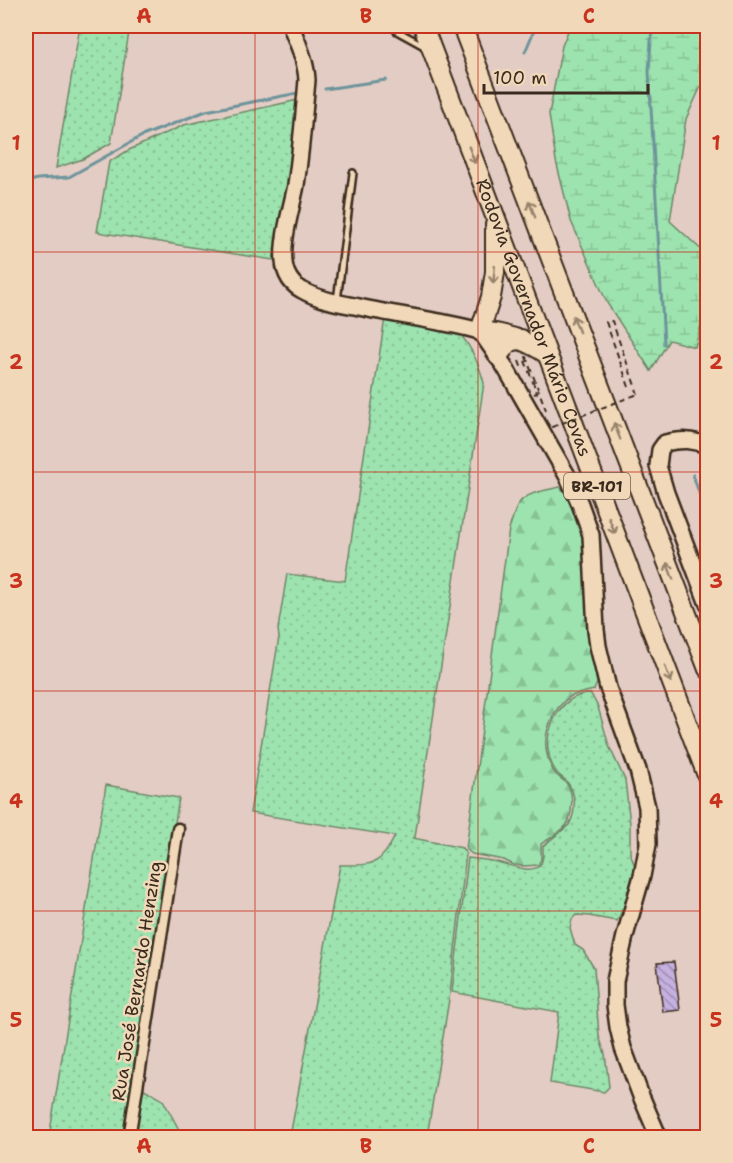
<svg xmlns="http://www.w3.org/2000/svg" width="733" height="1163" font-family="'Shantell Sans',sans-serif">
  <defs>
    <pattern id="grass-dots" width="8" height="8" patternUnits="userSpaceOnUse" patternTransform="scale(1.5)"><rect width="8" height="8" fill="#9de3af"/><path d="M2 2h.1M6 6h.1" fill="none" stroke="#88c396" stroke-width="1.8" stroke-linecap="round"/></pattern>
    <pattern id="forest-firs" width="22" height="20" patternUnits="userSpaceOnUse" patternTransform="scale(1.5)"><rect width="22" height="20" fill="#9de3af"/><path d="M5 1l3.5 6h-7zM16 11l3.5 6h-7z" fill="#88c396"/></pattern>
    <pattern id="wetland-marsh" width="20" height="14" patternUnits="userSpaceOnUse" patternTransform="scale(1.5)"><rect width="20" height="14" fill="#9de3af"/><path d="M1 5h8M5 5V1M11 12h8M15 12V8" fill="none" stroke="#88c396"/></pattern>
    <pattern id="building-back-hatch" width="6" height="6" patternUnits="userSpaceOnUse" patternTransform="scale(1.5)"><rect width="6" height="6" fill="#c5b0e0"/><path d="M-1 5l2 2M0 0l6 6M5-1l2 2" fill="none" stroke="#a18fb5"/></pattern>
  </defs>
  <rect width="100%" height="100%" fill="#e3ccc4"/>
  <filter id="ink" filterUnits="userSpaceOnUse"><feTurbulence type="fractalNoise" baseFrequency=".0167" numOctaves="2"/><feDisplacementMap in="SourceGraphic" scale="12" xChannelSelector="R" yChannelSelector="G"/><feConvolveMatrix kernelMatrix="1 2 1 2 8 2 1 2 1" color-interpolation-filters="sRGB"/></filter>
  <g filter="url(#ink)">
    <g fill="url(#grass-dots)" stroke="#6c8666" stroke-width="1.5">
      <path d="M80,26H130L111,143L83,159L56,168Z"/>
      <path d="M298,100V113L286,205L273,260L97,232L109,162L129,150L184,125Z"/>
      <path d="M385,318L457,331C471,345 479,364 484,383L415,837L413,838L462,848L466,854L450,993L427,1137H290L340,865C372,865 380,867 395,836L250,813L279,637L278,629L287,574L345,581Z"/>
      <path d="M587,694H591L598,707L609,746L625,780L630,824V853L635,866L624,907L617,921C603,919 590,915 576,915L572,919L570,928L575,945L583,950L594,968L599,1036L605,1054L609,1087L604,1092L550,1083L559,1012L452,992L468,858C478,859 488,860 497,862C508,864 531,875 540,865C544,860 543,852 543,846L569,825C576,812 577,792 566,781C564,778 561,778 559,775C555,772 551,763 550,759C543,740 553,711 570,700C575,696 581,695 587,694Z"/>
      <path d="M106,785L179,798L124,1137L49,1138Z"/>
      <path d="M139,1086L163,1100L183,1137L132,1138Z"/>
    </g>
    <path fill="url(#forest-firs)" stroke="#6c8666" stroke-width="1.5" d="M560,487L567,495L581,531L584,551L587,584L586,607L590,640L597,683L594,690C586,692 578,693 571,696C552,708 541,737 548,758C550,765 554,774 560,778C561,779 566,782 567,784C574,793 572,810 569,820C566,830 550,838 541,844V859L538,865L524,866L514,865L504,860L472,854L466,849L509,529C512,521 514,510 520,502C528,492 548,490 560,487Z"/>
    <path fill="url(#wetland-marsh)" stroke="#6c8666" stroke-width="1.5" d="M570,26H707V73L686,119L670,221L707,255V303L695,347L669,340L651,371L607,303L571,221L556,161L549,114L562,46Z"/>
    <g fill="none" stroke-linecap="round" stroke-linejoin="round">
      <g stroke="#6d949b" stroke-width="3">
        <path d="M652,26L649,71L664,344"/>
        <path d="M525,52L536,26"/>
        <path d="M325,89L386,80"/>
        <path d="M26,182L38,179L69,177L142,136L206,111L298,93"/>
        <path d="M693,475L708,519"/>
      </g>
    </g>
    <path fill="url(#building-back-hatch)" stroke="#3b2a1e" stroke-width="1.5" d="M674,962L680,1010L663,1012L657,963Z"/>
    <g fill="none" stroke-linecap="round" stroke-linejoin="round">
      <defs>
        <g id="lane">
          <path d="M392,26L397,31L426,47"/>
          <path d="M337,301L353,173"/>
        </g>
        <path id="street" d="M129,1138L178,829"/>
        <g id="secondary">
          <path d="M291,26C298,44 306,61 307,80C304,115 301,150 296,185C292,208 277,252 287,274C290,281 296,287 302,290C319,300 340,303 359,307C399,316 440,320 480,331L505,367L568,477L580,504L591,535L596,630L598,646L608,688L638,770L647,807L648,844L642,876L625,936L615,981V1005L618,1027L623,1048L641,1096L659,1138"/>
          <path d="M708,445C691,440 683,439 665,443L660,450L658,466L666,493L708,604"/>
        </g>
        <g id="highway">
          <path id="s1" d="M423,26L708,778"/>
          <path d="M462,26L708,669"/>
          <path d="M495,225V272L491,297L480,331C505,333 526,340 547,354"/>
          <path d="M498,356L508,343L521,339"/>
        </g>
      </defs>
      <use href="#lane" stroke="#3b2a1e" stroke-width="10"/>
      <use href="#street" stroke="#3b2a1e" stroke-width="15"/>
      <use href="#secondary" stroke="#3b2a1e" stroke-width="20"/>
      <use href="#highway" stroke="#3b2a1e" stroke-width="22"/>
      <g stroke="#3b2a1e" stroke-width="2" stroke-dasharray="6 4.5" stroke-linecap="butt">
        <path d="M519,361L522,369"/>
        <path d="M629,387L606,322L612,321L638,394"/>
        <path d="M534,394L537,393L524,358L526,357L546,410"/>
      </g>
      <use href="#lane" stroke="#f0d8b8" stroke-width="5"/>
      <use href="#street" stroke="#f0d8b8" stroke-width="10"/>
      <use href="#secondary" stroke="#f0d8b8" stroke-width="15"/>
      <use href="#highway" stroke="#f0d8b8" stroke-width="18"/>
      <path stroke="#3b2a1e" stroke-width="2" stroke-dasharray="6 4.5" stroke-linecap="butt" d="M552,427L638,394"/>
    </g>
    <defs><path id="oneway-shaft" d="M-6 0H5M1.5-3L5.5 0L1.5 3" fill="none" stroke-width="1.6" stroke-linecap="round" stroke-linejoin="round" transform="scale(1.5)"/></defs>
    <g stroke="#96816b">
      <use href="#oneway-shaft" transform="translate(472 155) rotate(69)"/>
      <use href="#oneway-shaft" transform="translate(532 209) rotate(-111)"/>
      <use href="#oneway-shaft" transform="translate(494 275) rotate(95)"/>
      <use href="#oneway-shaft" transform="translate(576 324) rotate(-111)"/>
      <use href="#oneway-shaft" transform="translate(617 431) rotate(-111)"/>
      <use href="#oneway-shaft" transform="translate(612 526) rotate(69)"/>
      <use href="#oneway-shaft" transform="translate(670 571) rotate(-111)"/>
      <use href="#oneway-shaft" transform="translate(668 674) rotate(69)"/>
    </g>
  </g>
  <path fill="none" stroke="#c8321e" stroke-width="1.5" stroke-opacity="0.55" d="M255,26V1138M478,26V1138M26,252H708M26,472H708M26,691H708M26,911H708"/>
  <g text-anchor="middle" stroke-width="5" stroke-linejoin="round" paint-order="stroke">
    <rect fill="#f0d8b8" stroke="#715e4c" stroke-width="1.5" x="564" y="473" width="66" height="26" rx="4.5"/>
    <g font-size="16" font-weight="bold" fill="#3b2a1e">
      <text x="597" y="492">BR-101</text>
    </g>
    <g font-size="18" fill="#3b2a1e" stroke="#f0d8b8">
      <text dy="6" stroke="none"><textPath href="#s1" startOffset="312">Rodovia Governador Mário Covas</textPath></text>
      <text transform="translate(137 981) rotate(-81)" y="6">Rua José Bernardo Henzing</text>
    </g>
  </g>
  <rect width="733" height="1163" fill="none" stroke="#f0d8b8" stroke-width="66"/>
  <path d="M484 84v9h164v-9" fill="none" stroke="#3b2a1e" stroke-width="3"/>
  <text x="493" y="84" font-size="18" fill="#3b2a1e" stroke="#f0d8b8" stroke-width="4.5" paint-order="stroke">100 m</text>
  <rect x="33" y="33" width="667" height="1097" fill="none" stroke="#c8321e" stroke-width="2"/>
  <g font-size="20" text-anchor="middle" font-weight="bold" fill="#c8321e">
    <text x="144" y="23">A</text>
    <text x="366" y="23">B</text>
    <text x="589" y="23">C</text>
    <text x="16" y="150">1</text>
    <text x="716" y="150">1</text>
    <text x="16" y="369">2</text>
    <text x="716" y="369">2</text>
    <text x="16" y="588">3</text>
    <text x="716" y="588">3</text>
    <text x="16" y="808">4</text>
    <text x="716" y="808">4</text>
    <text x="16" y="1027">5</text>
    <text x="716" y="1027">5</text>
    <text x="144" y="1153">A</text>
    <text x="366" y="1153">B</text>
    <text x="589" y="1153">C</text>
  </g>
</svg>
